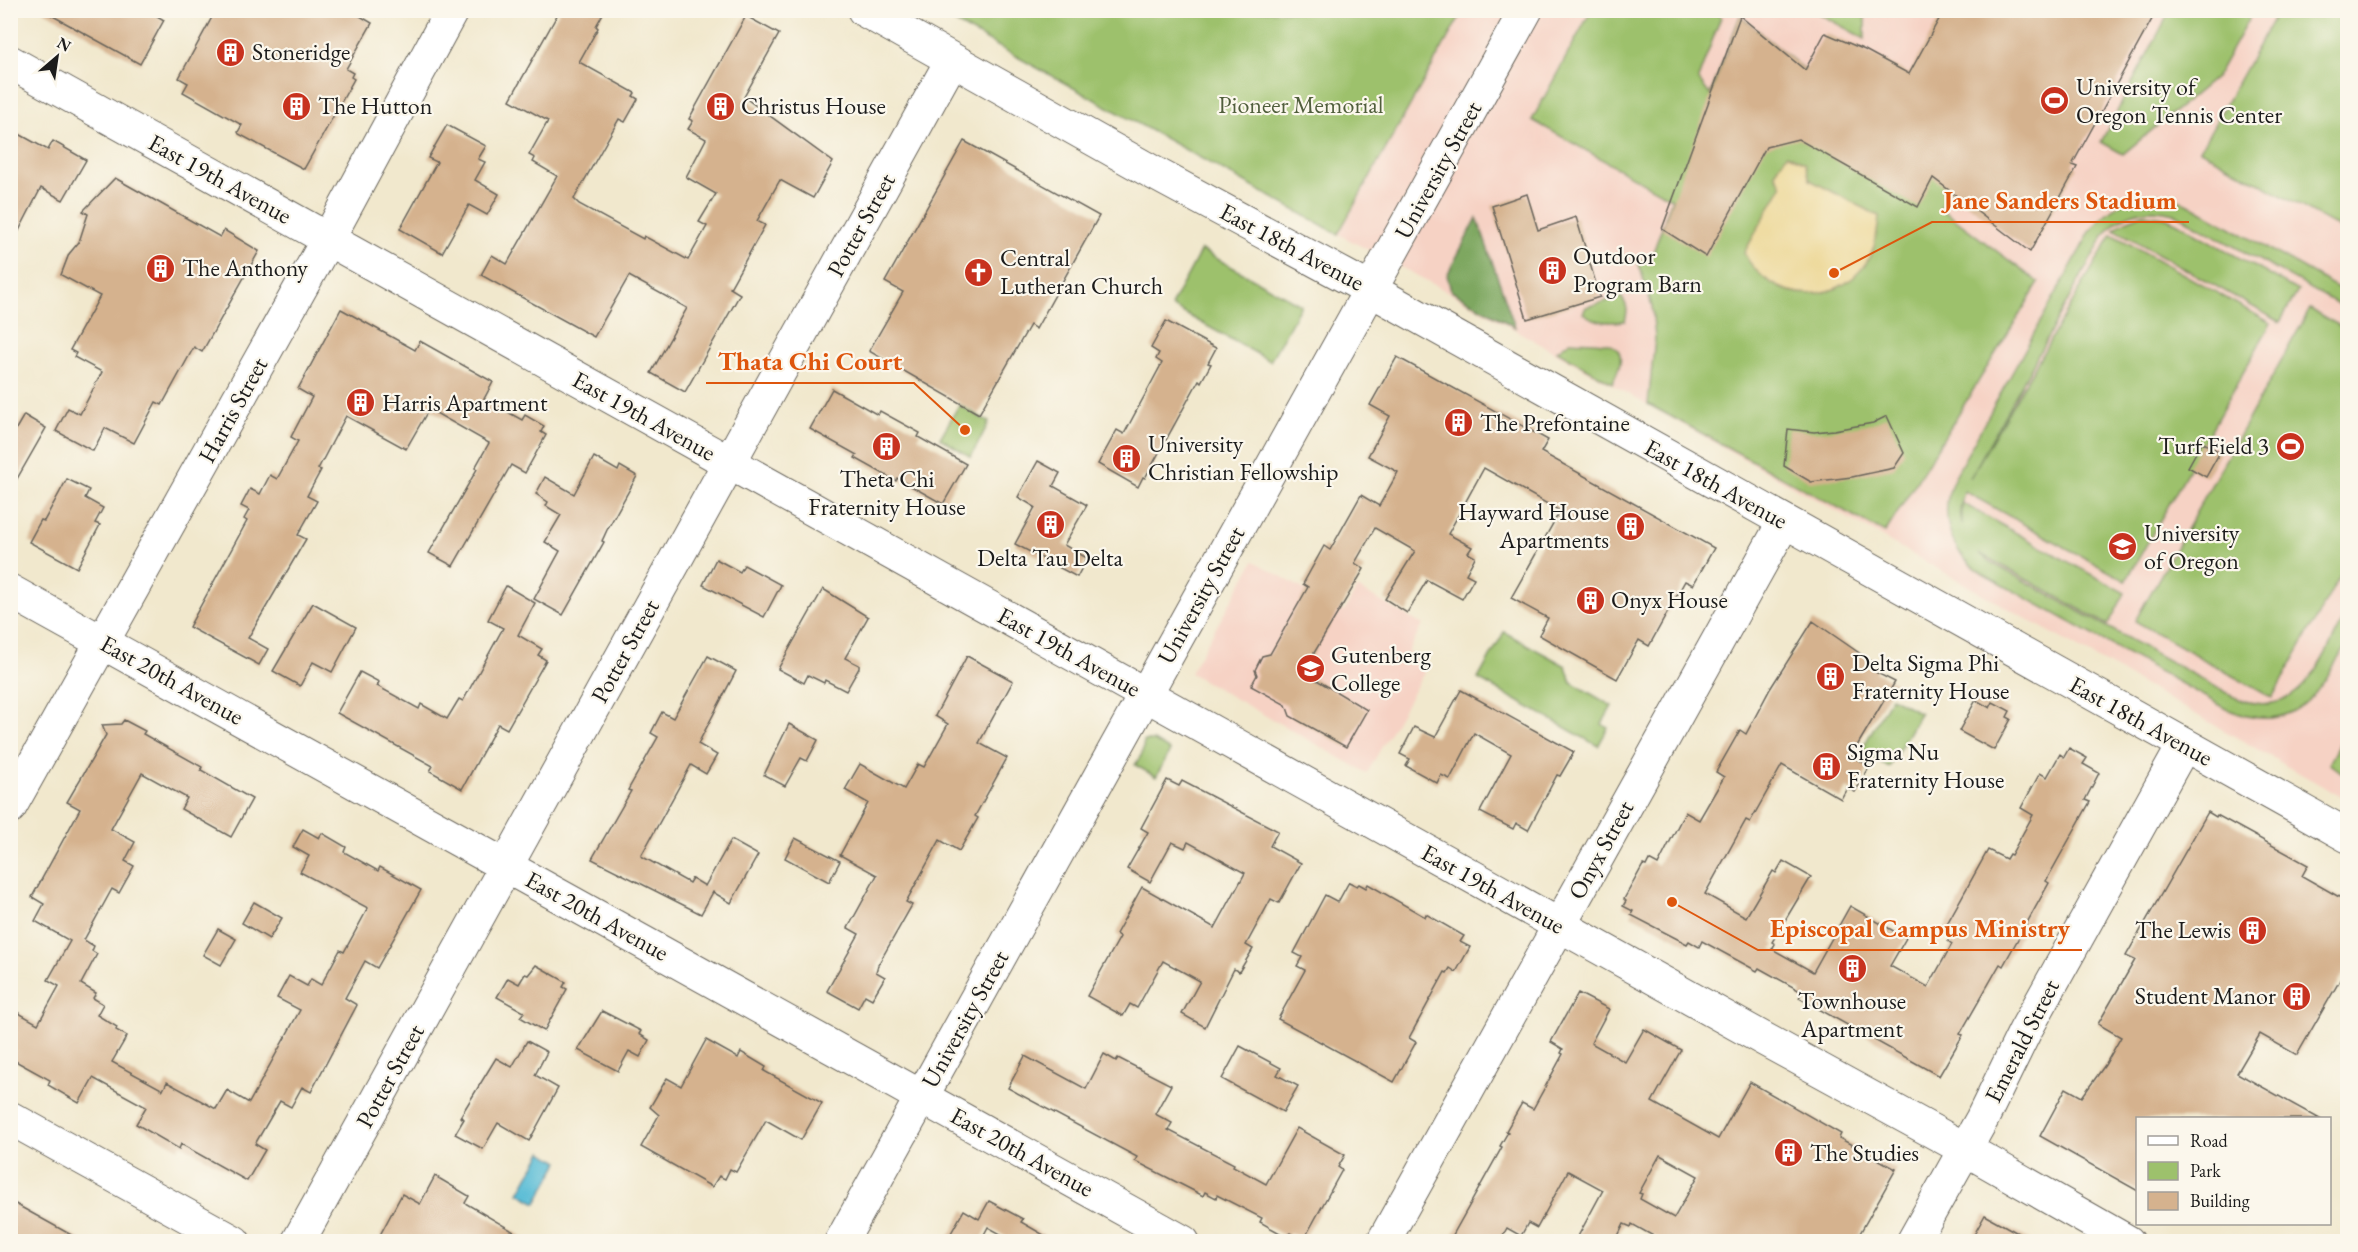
<svg xmlns="http://www.w3.org/2000/svg" width="2358" height="1252" font-family="'EB Garamond',serif">
  <rect width="100%" height="100%" fill="#fbf7ec"/>
  <filter id="ink" filterUnits="userSpaceOnUse"><feTurbulence type="fractalNoise" baseFrequency=".0167" numOctaves="2"/><feDisplacementMap in="SourceGraphic" scale="12" xChannelSelector="R" yChannelSelector="G"/><feConvolveMatrix kernelMatrix="1 2 1 2 8 2 1 2 1" color-interpolation-filters="sRGB"/></filter>
  <filter id="wash" filterUnits="userSpaceOnUse"><feTurbulence type="fractalNoise" baseFrequency=".008" numOctaves="4" result="noise"/><feDisplacementMap in="SourceGraphic" scale="24" xChannelSelector="R" yChannelSelector="G"/><feGaussianBlur stdDeviation="1.35" result="paint"/><feColorMatrix in="noise" values="0 0 0 0 0 0 0 0 0 0 0 0 0 0 0 0 0 1.4 0 .05"/><feComposite in="paint" operator="in"/></filter>
  <g filter="url(#wash)">
    <rect width="100%" height="100%" fill="#f1e8cd"/>
    <g fill="#f6d2c4">
      <path d="M1463,11H2347V800L1450,293L1338,234Z"/>
      <path d="M1254,561L1344,612L1357,588L1423,625L1408,652L1429,664L1367,773L1190,673Z"/>
    </g>
    <g fill="#9dc16c" stroke="#5c6e44" stroke-width="1.5">
      <path d="M2278,10L2347,11V232L2200,150Z"/>
      <path d="M934,11H1463L1338,234Z"/>
      <path d="M1591,11H1712L1721,17L1698,79L1710,95L1740,16L1908,155L1955,180L1940,208L2039,283L1885,533L1648,404L1655,338L1652,307L1638,261L1651,258L1672,199L1532,120Z"/>
      <path d="M1814,11H1865V39Z"/>
      <path d="M2170,11H2253L2216,77L2123,154L2101,142Z"/>
      <path d="M2145,195L2167,196L2189,204L2347,293V309L2174,213C2145,205 2118,213 2102,239L1970,478L2112,234L2271,323L2126,581L1964,491L1960,509L1962,525V503L2125,593L2108,625L1979,553L1990,562L2234,697C2300,726 2322,658 2347,613C2347,621 2349,632 2347,641C2346,649 2338,658 2334,665C2310,710 2278,732 2227,709L1983,574C1949,552 1937,514 1955,476L2090,232C2104,212 2120,201 2145,195Z"/>
      <path d="M2143,214L2165,217L2176,222L2298,291L2280,322L2114,229L2126,221Z"/>
      <path d="M1201,250L1301,305L1270,361L1171,306Z"/>
      <path d="M1621,297C1628,305 1628,311 1625,321C1609,323 1596,323 1583,313L1586,307Z"/>
      <path d="M2310,309L2347,330V563L2272,698L2135,621Z"/>
      <path d="M1570,341C1603,343 1637,338 1612,383L1557,351Z"/>
      <path d="M959,405L989,422L971,457L940,438Z"/>
      <path d="M1504,632L1566,666L1571,682L1612,706L1602,724L1608,728L1598,746L1478,679Z"/>
      <path d="M1891,697L1920,713L1889,767L1861,751Z"/>
      <path d="M2347,731V775L2329,764Z"/>
      <path d="M1144,741H1154L1170,751L1156,777L1135,765L1142,754Z"/>
    </g>
    <path fill="#7ea760" stroke="#4d623e" stroke-width="1.5" d="M1477,218L1515,327L1451,291L1447,275Z"/>
    <path fill="#eeda9e" stroke="#857b5d" stroke-width="1.5" d="M1787,154L1805,163L1810,180L1879,216C1878,228 1877,240 1872,252C1847,308 1772,307 1744,253L1782,186L1775,173Z"/>
    <path fill="#58bcd6" stroke="#3a6c79" stroke-width="1.5" d="M542,1152L559,1162L536,1203L519,1193Z"/>
    <g id="blocks">
      <g fill="#d5b28e" fill-rule="evenodd">
        <path d="M42,10H147L164,20L140,64Z"/>
        <path d="M216,10H350L372,23L346,69L353,73L351,77L354,79L304,169L239,134L238,132L242,125L183,92L188,83L179,78Z"/>
        <path d="M560,10H605L596,26L598,28L579,62L635,93L633,96L638,99L625,122L619,119L574,199L579,204L643,239L644,236L688,260L707,226L699,222L716,194L686,177L706,139L688,129L693,121L689,119L746,16L779,34L744,97L833,162L813,198L780,180L757,221L765,225L730,288L740,294L685,392L651,373L687,308L629,276L594,337L481,275L492,255L507,264L557,176L533,162L535,158L529,155L548,121L510,100Z"/>
        <path d="M1944,10H2157L2072,165L2077,167L2030,252L1933,178L1918,207L1798,139L1766,147L1706,257L1662,229L1740,16L1805,70L1825,33L1865,50L1909,74Z"/>
        <path d="M447,125L486,146L478,159L485,162L475,180L499,194L487,215L469,205L442,253L400,229L437,162L428,158Z"/>
        <path d="M10,129L48,150L53,141L86,160L63,200L41,188L10,248Z"/>
        <path d="M964,141L1099,216L1036,329L1030,325L979,414L869,351L903,292L885,282Z"/>
        <path d="M115,178L220,237L224,230L259,251L202,352L194,347L162,405L156,402L134,443L105,428L93,451L56,431L68,408L80,414L102,372L74,357L76,353L70,350L100,296L61,275L69,254L79,242L88,214L83,211Z"/>
        <path d="M1527,194L1538,230L1576,217L1600,297L1527,319L1492,206Z"/>
        <path d="M341,309L415,350L420,341L493,382L484,399L522,420L525,415L544,426L541,432L546,435L525,473L511,465L453,566L429,553L477,469L475,468L489,443L429,409L406,449L346,416L318,469L321,470L307,496L317,501L298,535L306,539L248,638L268,649L259,665L189,627L247,521L244,519L249,510L241,506L250,489L260,494L270,475L277,479L298,441L291,437L312,397L298,389Z"/>
        <path d="M1166,321L1216,348L1208,363L1211,364L1201,382L1199,380L1145,478L1143,477L1138,487L1098,464L1117,430L1124,434L1162,363L1156,359L1159,353L1151,348Z"/>
        <path d="M1397,357L1548,440L1541,452L1714,548L1693,585L1685,581L1649,646L1639,640L1617,679L1539,635L1548,618L1511,598L1560,511L1484,468L1448,534L1472,547L1468,553L1475,557L1466,574L1474,578L1462,599L1427,580L1407,613L1385,599L1415,551L1375,528L1355,563L1364,569L1311,658L1318,662L1310,676L1367,710L1346,747L1290,716L1286,705L1251,686L1257,675L1255,670L1262,656L1270,654L1308,587L1303,584L1324,546L1330,550L1361,495L1379,506L1398,472L1368,456L1390,416L1370,405Z"/>
        <path d="M832,389L878,415L880,411L920,433L918,437L966,464L943,504L897,478L896,481L855,458L857,455L810,429Z"/>
        <path d="M24,415L46,428L10,491V439Z"/>
        <path d="M1887,416L1904,453L1894,468L1852,477L1811,482L1784,466L1788,429L1814,432L1834,430L1873,423Z"/>
        <path d="M2202,442L2220,452L2206,477L2188,467Z"/>
        <path d="M594,457L618,471L620,466L637,476L607,530L602,541L604,542L563,615L534,599L560,551L545,542L561,515L546,506L548,502L536,494L545,477L574,494Z"/>
        <path d="M1038,461L1060,473L1053,486L1087,505L1064,545L1087,558L1077,577L1015,544L1035,507L1018,497Z"/>
        <path d="M67,479L89,490L85,498L103,508L95,523L100,525L77,568L29,542L41,520L44,521Z"/>
        <path d="M716,559L740,572L744,565L781,585L764,617L703,585Z"/>
        <path d="M506,586L535,603L518,635L542,649L538,655L546,660L507,729L498,724L462,789L430,771L433,766L337,713L360,672L379,682L377,686L419,709L421,704L447,719L459,699L463,701L503,628L488,620Z"/>
        <path d="M823,589L868,617L845,658L859,665V668L846,691L825,680L824,683L808,675L804,683L778,669Z"/>
        <path d="M313,603L356,627L332,672L313,662L300,686L273,671Z"/>
        <path d="M1813,621L1878,666L1875,672L1895,682L1851,756L1870,766L1855,792L1847,788L1841,799L1782,765L1750,822L1746,820L1705,894L1746,917L1773,871L1776,873L1783,861L1811,877L1772,942L1775,944L1772,949L1813,972L1850,906L1906,938L1890,966L1928,987L1952,944L1948,941L1951,936L1943,931L1988,850L2006,859L2009,854L2011,855L2033,815L2021,808L2040,773L2047,777L2060,754L2064,757L2069,748L2087,758L2083,764L2099,773L2085,800L2090,802L2046,881L2049,883L2003,966L2000,964L1960,1034L1963,1035L1939,1076L1799,998L1802,992L1759,968L1757,971L1702,941L1699,947L1689,941L1687,944L1631,915L1633,911L1623,906L1626,901L1624,899L1643,865L1646,866L1649,860L1658,865L1685,812L1699,820L1724,777L1716,772L1740,730L1746,734L1770,689Z"/>
        <path d="M708,656L736,671L698,744L717,755L706,774L691,765L641,856L689,883L692,878L705,886L731,840L758,855L731,903L713,892L701,914L592,859L631,791L628,790L658,737L651,733L662,712L673,718Z"/>
        <path d="M967,656L1013,681L979,743L1007,758L975,816L978,818L959,851L940,840L906,902L912,905L878,965L876,972L885,977L872,999L865,995L858,1008L827,991L859,934L848,928L877,875L840,855L868,803L845,790L860,764L904,789L918,764L924,767L948,724L935,716Z"/>
        <path d="M1461,690L1574,752L1560,776L1557,775L1528,830L1516,823L1513,829L1480,812L1511,754L1474,733L1450,779L1441,775L1437,783L1406,766L1410,759L1400,754L1414,727L1435,737Z"/>
        <path d="M1976,700L1990,708L1993,702L2010,711L2007,717L2011,719L1994,750L1959,731Z"/>
        <path d="M124,720L145,731L143,734L202,767L201,770L252,799L231,837L181,809L187,798L142,773L111,829L135,842L125,861L134,866L119,893L112,889L84,940L94,946L92,951L97,954L81,984L96,993L93,998L103,1004L97,1015L117,1027L116,1030L127,1036L112,1062L163,1090L167,1082L216,1109L227,1090L249,1103L300,1010L277,998L289,976L307,986L311,979L321,985L340,950L344,952L368,908L300,872L309,856L293,847L303,829L319,838L322,833L346,847L344,852L378,871L380,867L421,890L377,968L365,961L345,998L357,1005L311,1092L302,1087L291,1107L280,1101L255,1144L265,1150L247,1181L181,1144L179,1149L136,1124L146,1107L93,1078L79,1103L48,1085L50,1080L10,1058V1008L38,1024L59,986L48,980L70,941L35,921L44,904L32,897L80,809L67,802L106,735L102,725L121,724Z"/>
        <path d="M789,724L818,740L807,761L801,758L785,786L764,775Z"/>
        <path d="M1167,780L1179,786L1182,781L1278,831L1270,846L1301,863L1279,903L1271,899L1246,945L1253,949L1239,972L1234,969L1205,1027L1182,1014L1200,981L1163,961L1137,1008L1130,1004L1123,1016L1087,996L1120,937L1116,934L1142,887L1215,928L1245,873L1188,842L1185,848L1172,842L1150,882L1127,869L1148,832L1141,828Z"/>
        <path d="M2208,812L2216,817L2217,815L2308,865L2302,876L2348,902V966L2297,1055L2260,1034L2237,1073L2320,1119H2138V1191L2040,1136L2066,1088L2082,1097L2105,1065L2121,1037L2098,1024L2135,960L2126,956Z"/>
        <path d="M795,838L840,861L829,882L785,858Z"/>
        <path d="M1349,882L1357,886L1359,884L1366,888L1368,884L1425,917L1426,914L1464,936L1460,942L1470,947L1456,972L1450,968L1447,973L1445,972L1409,1038L1416,1042L1394,1082L1278,1019L1305,970L1297,966L1302,957L1294,953L1325,895L1338,902Z"/>
        <path d="M254,902L282,918L269,939L242,923Z"/>
        <path d="M218,929L236,939L221,965L203,955Z"/>
        <path d="M536,965L566,982L563,987L567,989L544,1031L520,1017L524,1012L497,997L508,978L519,984L525,974L528,975Z"/>
        <path d="M1578,993L1609,1009L1591,1043L1625,1062L1644,1029L1681,1050L1652,1102L1718,1139L1750,1082L1841,1134L1839,1138L1896,1169L1855,1242H1664L1632,1224L1631,1227L1624,1224L1615,1242H1575L1603,1190L1568,1171L1537,1228L1528,1223L1521,1236L1507,1228L1499,1242H1449L1502,1147L1500,1146L1508,1132L1506,1131L1522,1103L1533,1109L1563,1054L1561,1053L1563,1049L1551,1042ZM1660,1155L1698,1176L1674,1218L1640,1199L1642,1194L1639,1193Z"/>
        <path d="M602,1011L641,1031L639,1034L649,1040L640,1057L629,1051L618,1071L578,1050Z"/>
        <path d="M706,1040L738,1058L741,1052L766,1067L764,1071L822,1103L801,1140L766,1120L736,1172L730,1169L725,1179L719,1176L712,1187L641,1147L659,1115L650,1107L667,1078L681,1086Z"/>
        <path d="M527,1041L547,1052L535,1075L558,1088L529,1141L498,1123L483,1149L455,1134L464,1119L460,1117L496,1058L512,1067Z"/>
        <path d="M1240,1046L1281,1068L1277,1075L1298,1086L1283,1112L1222,1079Z"/>
        <path d="M1104,1054L1116,1061L1118,1058L1171,1085L1155,1114L1172,1123L1168,1130L1234,1164L1233,1166L1266,1184L1297,1128L1345,1155L1338,1167L1342,1170L1303,1241L1290,1233L1287,1237L1260,1222L1262,1218L1217,1195L1216,1198L1205,1192L1203,1196L1194,1191L1135,1161L1137,1157L1008,1088L1025,1056L1086,1089Z"/>
        <path d="M435,1176L469,1196L465,1203L531,1242H392L380,1235L402,1194L420,1204Z"/>
        <path d="M10,1201L84,1242H20L10,1236Z"/>
        <path d="M989,1201L1023,1219L1021,1222L1056,1242H1015L988,1227L980,1242H946L964,1210L979,1219Z"/>
        <path d="M1985,1215L2034,1242H1970Z"/>
      </g>
    </g>
  </g>
  <g filter="url(#ink)">
    <use href="#blocks" fill-opacity="0" stroke="#67635a" stroke-width="1.5"/>
    <g fill="none" stroke-linecap="round" stroke-linejoin="round">
      <defs>
        <g id="minor">
          <path d="M864,10L1154,173L1371,290L2348,836"/>
          <path d="M10,62L1762,1038L1965,1149L2128,1242"/>
          <path d="M10,591L1183,1242"/>
          <path d="M10,807L328,239L452,10"/>
          <path d="M10,1118L234,1242"/>
          <path d="M298,1242L952,60"/>
          <path d="M841,1242L1526,10"/>
          <path d="M1383,1242L1784,522"/>
          <path d="M1913,1242L1982,1119L2025,1031L2184,745"/>
        </g>
      </defs>
      <use href="#minor" stroke="#67635a" stroke-width="35"/>
      <use href="#minor" stroke="#fff" stroke-width="33"/>
    </g>
  </g>
  <defs>
    <symbol id="building-disc" viewBox="-11 -11 22 22"><circle r="9.5" fill="#c8321e" stroke="#fbf7ec"/><path d="M-4-6H4V6H1V3H-1V6H-4ZM-2.5-4.3h1.7v1.8h-1.7ZM.8-4.3h1.7v1.8H.8ZM-2.5-1h1.7V.8h-1.7ZM.8-1h1.7V.8H.8Z" fill="#fff"/></symbol>
    <symbol id="stadium-disc" viewBox="-11 -11 22 22"><circle r="9.5" fill="#c8321e" stroke="#fbf7ec"/><path d="M0-5a6.5 5 0 1 0 0 10a6.5 5 0 1 0 0-10ZM-3.5-1.8h7v3.6h-7Z" fill="#fff"/></symbol>
    <symbol id="church-disc" viewBox="-11 -11 22 22"><circle r="9.5" fill="#c8321e" stroke="#fbf7ec"/><path d="M-1.2-6h2.4v3.5h3.3v2.4h-3.3V6h-2.4V-.1h-3.3v-2.4h3.3Z" fill="#fff"/></symbol>
    <symbol id="university-disc" viewBox="-11 -11 22 22"><circle r="9.5" fill="#c8321e" stroke="#fbf7ec"/><path d="M0-5L7-2L0 1L-7-2ZM-4 1L0 2.5L4 1V4Q0 6-4 4Z" fill="#fff"/></symbol>
  </defs>
  <g fill-rule="evenodd">
    <use href="#building-disc" x="214" y="36" width="33" height="33"/>
    <use href="#stadium-disc" x="2038" y="84" width="33" height="33"/>
    <use href="#building-disc" x="280" y="90" width="33" height="33"/>
    <use href="#building-disc" x="704" y="90" width="33" height="33"/>
    <use href="#building-disc" x="144" y="252" width="33" height="33"/>
    <use href="#building-disc" x="1536" y="254" width="33" height="33"/>
    <use href="#church-disc" x="962" y="256" width="33" height="33"/>
    <use href="#building-disc" x="344" y="386" width="33" height="33"/>
    <use href="#building-disc" x="1442" y="406" width="33" height="33"/>
    <use href="#building-disc" x="870" y="430" width="33" height="33"/>
    <use href="#stadium-disc" x="2274" y="430" width="33" height="33"/>
    <use href="#building-disc" x="1110" y="442" width="33" height="33"/>
    <use href="#building-disc" x="1034" y="508" width="33" height="33"/>
    <use href="#building-disc" x="1614" y="510" width="33" height="33"/>
    <use href="#university-disc" x="2106" y="530" width="33" height="33"/>
    <use href="#building-disc" x="1574" y="584" width="33" height="33"/>
    <use href="#university-disc" x="1294" y="652" width="33" height="33"/>
    <use href="#building-disc" x="1814" y="660" width="33" height="33"/>
    <use href="#building-disc" x="1810" y="750" width="33" height="33"/>
    <use href="#building-disc" x="2236" y="914" width="33" height="33"/>
    <use href="#building-disc" x="1836" y="952" width="33" height="33"/>
    <use href="#building-disc" x="2280" y="980" width="33" height="33"/>
    <use href="#building-disc" x="1772" y="1136" width="33" height="33"/>
  </g>
  <g text-anchor="middle" stroke-width="4.5" stroke-linejoin="round" paint-order="stroke">
    <g font-size="24" fill="#1c1c1c" stroke="#fbf7ec" text-anchor="start">
      <text x="252" y="60">Stoneridge</text>
      <text x="2076" y="95">University of<tspan x="2076" dy="28">Oregon Tennis Center</tspan></text>
      <text x="318" y="114">The Hutton</text>
      <text x="741" y="114">Christus House</text>
      <text x="1573" y="264">Outdoor<tspan x="1573" dy="28">Program Barn</tspan></text>
      <text x="1000" y="266">Central<tspan x="1000" dy="28">Lutheran Church</tspan></text>
      <text x="182" y="276">The Anthony</text>
      <text x="382" y="411">Harris Apartment</text>
      <text x="1480" y="431">The Prefontaine</text>
      <text x="1148" y="452">University<tspan x="1148" dy="28">Christian Fellowship</tspan></text>
      <text x="2269" y="454" text-anchor="end">Turf Field 3</text>
      <text x="887" y="487" text-anchor="middle">Theta Chi<tspan x="887" dy="28">Fraternity House</tspan></text>
      <text x="1609" y="520" text-anchor="end">Hayward House<tspan x="1609" dy="28">Apartments</tspan></text>
      <text x="2144" y="541">University<tspan x="2144" dy="28">of Oregon</tspan></text>
      <text x="1050" y="566" text-anchor="middle">Delta Tau Delta</text>
      <text x="1611" y="608">Onyx House</text>
      <text x="1331" y="663">Gutenberg<tspan x="1331" dy="28">College</tspan></text>
      <text x="1852" y="671">Delta Sigma Phi<tspan x="1852" dy="28">Fraternity House</tspan></text>
      <text x="1847" y="760">Sigma Nu<tspan x="1847" dy="28">Fraternity House</tspan></text>
      <text x="2231" y="938" text-anchor="end">The Lewis</text>
      <text x="2276" y="1004" text-anchor="end">Student Manor</text>
      <text x="1852" y="1009" text-anchor="middle">Townhouse<tspan x="1852" dy="28">Apartment</tspan></text>
      <text x="1810" y="1161">The Studies</text>
    </g>
    <g font-size="24" fill="#505e3c" stroke="#fbf7ec">
      <text x="1301" y="113">Pioneer Memorial</text>
    </g>
    <g font-size="24" fill="#1c1c1c" stroke="#fbf7ec">
      <text transform="translate(1438 170) rotate(-61)" y="8">University Street</text>
      <text transform="translate(220 179) rotate(29)" y="8">East 19th Avenue</text>
      <text transform="translate(861 225) rotate(-61)" y="8">Potter Street</text>
      <text transform="translate(1292 247) rotate(28)" y="8">East 18th Avenue</text>
      <text transform="translate(233 410) rotate(-61)" y="8">Harris Street</text>
      <text transform="translate(644 416) rotate(29)" y="8">East 19th Avenue</text>
      <text transform="translate(1716 484) rotate(29)" y="8">East 18th Avenue</text>
      <text transform="translate(1201 595) rotate(-61)" y="8">University Street</text>
      <text transform="translate(625 651) rotate(-61)" y="8">Potter Street</text>
      <text transform="translate(1069 652) rotate(29)" y="8">East 19th Avenue</text>
      <text transform="translate(172 680) rotate(29)" y="8">East 20th Avenue</text>
      <text transform="translate(2141 721) rotate(29)" y="8">East 18th Avenue</text>
      <text transform="translate(1601 850) rotate(-61)" y="8">Onyx Street</text>
      <text transform="translate(1493 889) rotate(29)" y="8">East 19th Avenue</text>
      <text transform="translate(597 916) rotate(29)" y="8">East 20th Avenue</text>
      <text transform="translate(965 1019) rotate(-61)" y="8">University Street</text>
      <text transform="translate(2022 1041) rotate(-63)" y="8">Emerald Street</text>
      <text transform="translate(390 1076) rotate(-61)" y="8">Potter Street</text>
      <text transform="translate(1022 1152) rotate(29)" y="8">East 20th Avenue</text>
    </g>
  </g>
  <path fill="none" stroke="#de560d" stroke-width="2" d="M1834 273L1932 222H2189M965 430L914 383H706M1672 902L1758 950H2082"/>
  <g fill="#de560d" stroke="#fbf7ec" stroke-width="2">
    <circle cx="1834" cy="273" r="6"/>
    <circle cx="965" cy="430" r="6"/>
    <circle cx="1672" cy="902" r="6"/>
  </g>
  <g font-size="26" text-anchor="middle" font-weight="bold" fill="#de560d" stroke="#fbf7ec" stroke-width="4.5" stroke-linejoin="round" paint-order="stroke">
    <text x="2060" y="209">Jane Sanders Stadium</text>
    <text x="810" y="370">Thata Chi Court</text>
    <text x="1920" y="937">Episcopal Campus Ministry</text>
  </g>
  <rect width="2358" height="1252" fill="none" stroke="#fbf7ec" stroke-width="36"/>
  <rect x="2136" y="1117" width="195" height="108" fill="#fbf7ec" stroke="#a29f99" stroke-width="1.5"/>
  <rect x="2148" y="1136" width="30" height="9" fill="#ffffff" stroke="#a29f99" stroke-width="1.5"/>
  <text x="2190" y="1147" font-size="18" fill="#1c1c1c">Road</text>
  <rect x="2148" y="1162" width="30" height="18" fill="#9dc16c" stroke="#a29f99" stroke-width="1.5"/>
  <text x="2190" y="1177" font-size="18" fill="#1c1c1c">Park</text>
  <rect x="2148" y="1192" width="30" height="18" fill="#d5b28e" stroke="#a29f99" stroke-width="1.5"/>
  <text x="2190" y="1207" font-size="18" fill="#1c1c1c">Building</text>
  <g transform="translate(57 57) rotate(29)" stroke="#fbf7ec" stroke-width="4.5" paint-order="stroke">
  <path d="M0-4.5L10 22L0 15L-10 22Z" fill="#1c1c1c"/>
  <text y="-9" font-size="16" font-weight="bold" text-anchor="middle" fill="#1c1c1c">N</text>
  </g>
</svg>
